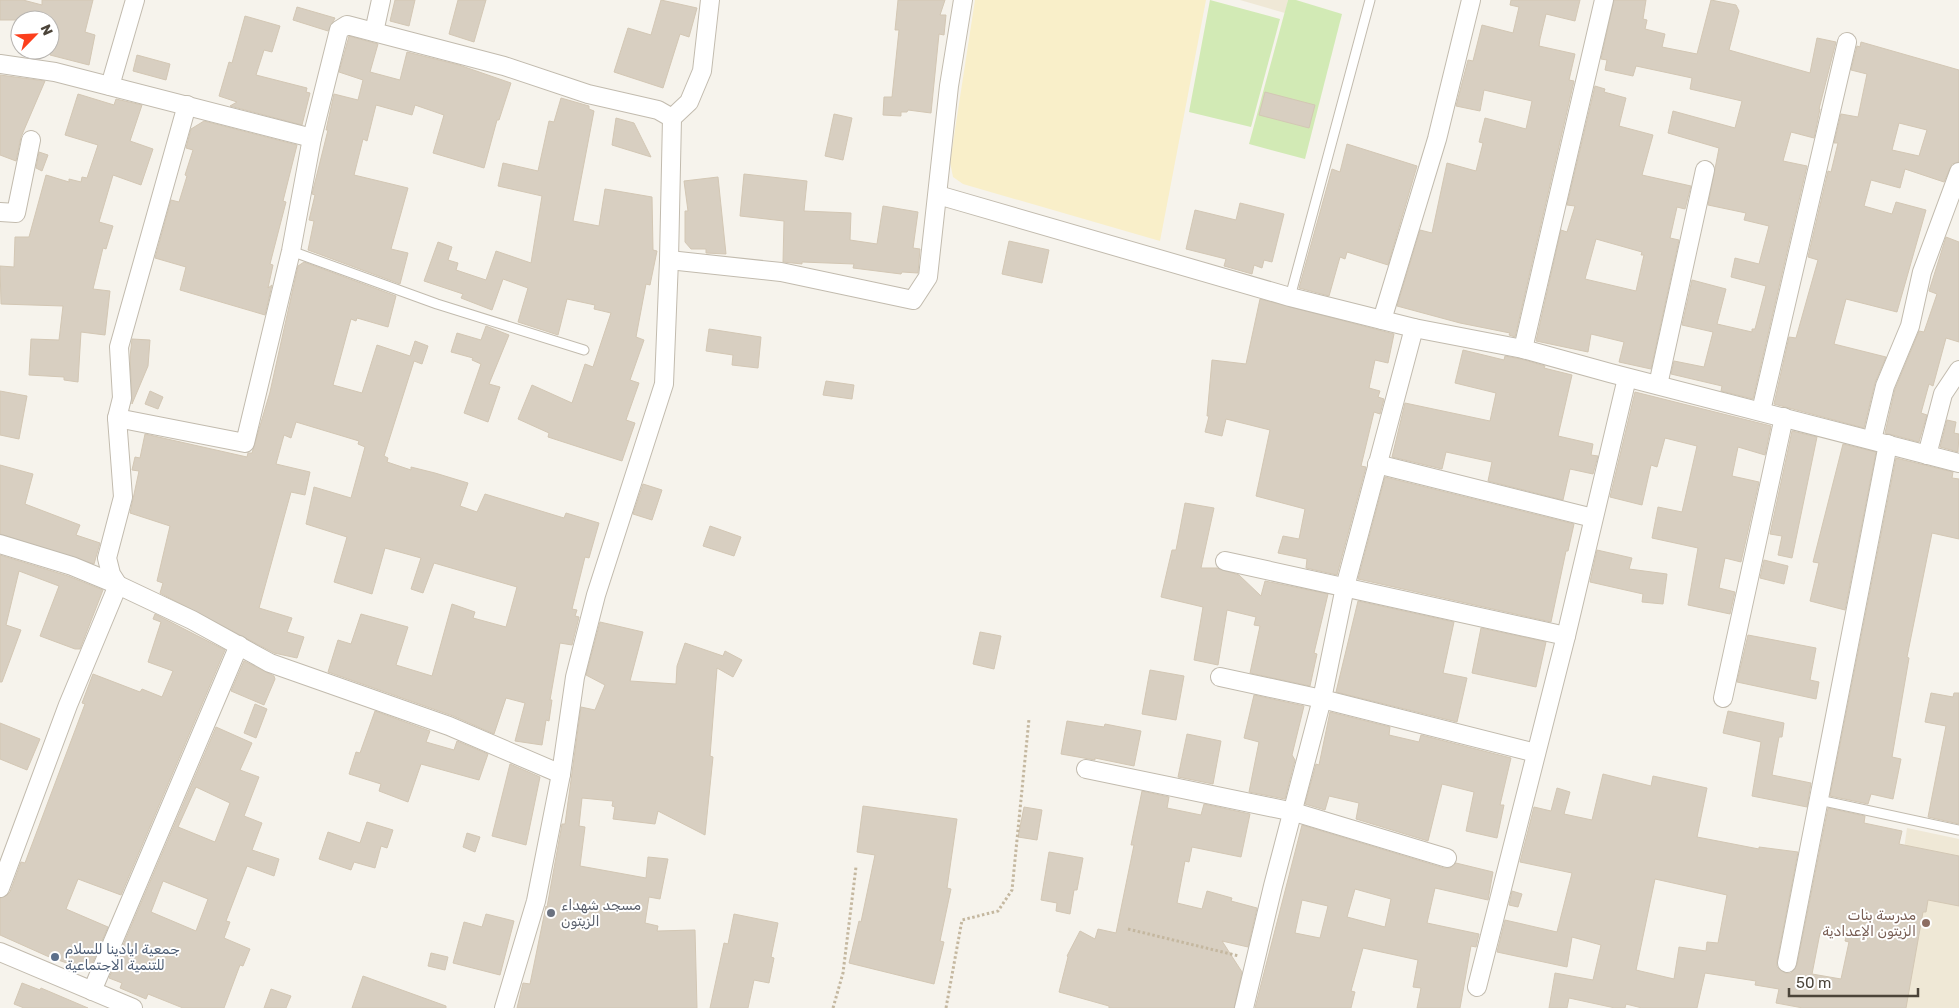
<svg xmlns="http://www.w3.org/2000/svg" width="1959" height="1008" font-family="Rubik,'Noto Sans Arabic',sans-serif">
  <rect width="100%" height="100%" fill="#f6f3ec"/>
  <g fill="#efe8d6">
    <path d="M1240,0H1288L1285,13Z"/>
    <path d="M1907,828L1959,839V1008H1881Z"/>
  </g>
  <g fill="#d2eab5">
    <path d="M1210,0L1280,19L1251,127L1189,112Z"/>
    <path d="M1288,0H1296L1342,14L1305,159L1249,144Z"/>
  </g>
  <path fill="#f9efc9" d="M975,0H1206L1160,241L963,184L953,177L950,162Z"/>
  <g fill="#d8cfc1" stroke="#d3c7b4" fill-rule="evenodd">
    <path d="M0,0H23L42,5V0H93L85,32L95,35L89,65L50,55V20H0Z"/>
    <path d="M395,0H415L409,26L390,21Z"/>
    <path d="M458,0H486L474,42L449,34Z"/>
    <path d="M661,0L697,8L689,37L680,34L663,88L614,72L628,28L651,35Z"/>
    <path d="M898,0H945L940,15H946L944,35L939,34L931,113L908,110L907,112H901V116L883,115L884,97H892L899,30H895Z"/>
    <path d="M1511,0H1580L1575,21L1546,14L1540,39L1539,46L1575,54L1569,80L1574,81L1515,337L1509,335L1510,333L1460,323L1397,306L1420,230L1432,233L1447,163L1476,171L1483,143L1479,142L1485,118L1526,129L1532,101L1484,90L1480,111L1456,106L1468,60L1473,61L1482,25L1513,33L1519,7L1510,5Z"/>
    <path d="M1614,0H1646L1643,19L1647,20L1645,29L1665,34L1662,47L1697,54L1711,0L1736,5L1739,11L1729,50L1810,73L1817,38L1836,42L1819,109H1820L1814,138L1791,132L1783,161L1807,166L1753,399L1721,391L1722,386L1671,374L1674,361L1704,367L1713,332L1682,325L1692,280L1726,289L1717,324L1752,332V329H1755L1766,286L1731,277L1735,258L1759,264L1769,226L1744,220L1746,213L1708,205L1719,148L1668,133L1673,111L1735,128L1742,101L1690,89L1692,78L1636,66L1633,76L1605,70L1607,60L1601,59Z"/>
    <path d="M297,7L335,18L334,20L328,31L293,20Z"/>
    <path d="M245,16L280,26L272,52L264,50L256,75L307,88L306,92L310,93L302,125L230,106L237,102L219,96L229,62L232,63Z"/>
    <path d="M349,36L378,44L370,72L400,80L407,52L459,65L511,83L499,120H497L484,168L433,153L444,115L415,105L412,115L376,105L367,141L363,139L354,175L408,188L391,249L408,253L400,284L308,250L314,221L309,220L315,195L312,194L328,130H326L334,94L358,100L363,80L339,72Z"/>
    <path d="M1861,42L1959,70V162L1952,164L1944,182L1905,169L1900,188L1871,180L1864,206L1892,214L1896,202L1926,210L1897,312L1846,299L1834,344L1886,357L1875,383L1864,428L1774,404L1789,337L1796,338L1818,260L1808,257L1828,171L1831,172L1838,143H1834L1841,114L1858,117L1867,74L1851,70L1857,46L1860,47ZM1899,123L1927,130L1919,156L1892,150Z"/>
    <path d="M137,55L170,64L166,80L133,71Z"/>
    <path d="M0,75L45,81L21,137L16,161L0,155Z"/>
    <path d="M1595,86L1605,89L1604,92L1626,98L1619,126L1653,135L1642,175L1691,186L1685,209L1677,207L1670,238L1679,240L1651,369L1619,362L1624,342L1591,334L1588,352L1536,341L1561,230L1567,232L1575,206L1567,205ZM1596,239L1642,252L1641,255H1644L1636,291L1585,279Z"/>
    <path d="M1265,92L1315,105L1309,128L1259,115Z"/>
    <path d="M78,94L114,105L116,99L142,105L130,141L153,149L141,185L113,175L99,222L113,226L106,249L103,248L93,289L110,291L105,335L81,332L78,382L64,380V377L29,375L31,339L59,340L63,306L1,304L0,266L14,267L15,237H29L46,175L69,182V179L81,182L82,177L87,178L98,145L65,135Z"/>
    <path d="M561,98L589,106V109L594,111L573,221L599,226L605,189L652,197L653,250L657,251L650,285L646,284L636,337L644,340L630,380L639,383L626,420L635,423L622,461L548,437L549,433L518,419L532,385L572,403L585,364L593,367L611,313L594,309L595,305L567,299L558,335L518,322L528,288L503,279L492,310L461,298L463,294L424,281L438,242L452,247L448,260L458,263L456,270L486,280L496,251L531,263L542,196L498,186L503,163L538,171L549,121L554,122Z"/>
    <path d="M834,114L852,118L843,160L825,156Z"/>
    <path d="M616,118L634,123L651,157L612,145Z"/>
    <path d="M204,121L297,145L283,201L286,202L270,264L273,265L268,288L272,285L265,315L180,290L186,267L155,258L171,200L179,202L187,176L185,175L193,150L186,148L191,129Z"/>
    <path d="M1347,144L1417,166L1388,265L1347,252L1345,259L1340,257L1329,296L1299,288L1332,169L1340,172Z"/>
    <path d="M39,152L48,155L42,171L36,168Z"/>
    <path d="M744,174L807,181L804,211L851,213L850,240L877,244L883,206L918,212L913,248L920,249L918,273L902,272L901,274L853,268L854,264L802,262V264L783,262L784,221L740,216Z"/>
    <path d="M718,177L726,254L706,253V249H691L685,242V211H688L684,181Z"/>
    <path d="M1240,203L1284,214L1272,262L1264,260L1262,268L1254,265L1252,274L1224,266L1226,259L1186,249L1195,210L1236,220Z"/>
    <path d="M1946,237L1959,242V342L1946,338L1933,386L1929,384L1921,413L1927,415L1919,442L1885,433L1895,389L1919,331L1924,332L1937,294L1929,291Z"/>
    <path d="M1009,241L1049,250L1042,283L1002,274Z"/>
    <path d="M304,262L396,296L388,327L357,318L356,321L351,319L333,385L362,393L377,345L410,356L415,341L428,346L422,364L414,361L384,456L388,458L387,462L411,470V467L435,473L468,483L460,506L477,512L485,494L564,518L566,513L599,523L589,558L585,557L572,609L577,610L575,616L579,617L572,645L560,643L550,700H552L549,721L546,720L542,745L515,741L525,703L506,698L494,734L453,716L328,672L338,640L351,644L361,614L408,627L396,665L432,676L452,604L475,612L473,618L506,627L517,587L434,563L423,593L411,589L421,558L385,548L372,594L334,582L347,537L306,524L314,487L351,498L365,447L358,444L359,441L296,422L291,438L284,435L276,464L310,472L305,495L291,492L259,608L292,618L287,632L304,637L297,658L274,653L160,593L163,583L157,581L170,526L130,513L139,471L132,470L135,457L140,458L145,434L247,457L248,453H252L270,392L298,266Z"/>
    <path d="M1260,299L1394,334L1388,363L1375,360L1369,388L1380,391L1378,397L1384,399L1380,414L1374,412L1361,466L1366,467L1337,575L1306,568L1307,559L1278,553L1283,536L1299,539L1305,509L1256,496L1270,430L1226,419L1222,436L1205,432L1209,416H1207L1212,360L1246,364Z"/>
    <path d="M486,326L509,335L489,384L500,387L488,422L464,413L481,364L472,360L473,358L451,352L457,333L481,340Z"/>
    <path d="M709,329L761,337L758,368L732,365L733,355L706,351Z"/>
    <path d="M132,339L150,340L148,366L132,404L130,357Z"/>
    <path d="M1463,350L1504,360L1505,356L1521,359L1545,366L1544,368L1572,375L1558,436L1593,444L1591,455L1598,456L1593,474L1570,469L1563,500L1488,481L1492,462L1446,452L1442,469L1392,457L1405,403L1490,421L1496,393L1455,383Z"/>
    <path d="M826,381L854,385L852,399L823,395Z"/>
    <path d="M0,391L27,396L19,439L0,435Z"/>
    <path d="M150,391L163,397L158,409L145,404Z"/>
    <path d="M1635,392L1771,426L1765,455L1738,447L1732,476L1759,482L1741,562L1725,558L1719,588L1735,592L1730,614L1688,605L1698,548L1652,538L1658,507L1682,512L1697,446L1665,438L1657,467L1651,465L1642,505L1610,497Z"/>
    <path d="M1947,420L1956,422L1954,433L1959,434L1958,452L1940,447Z"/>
    <path d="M1792,431L1817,437L1792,558L1778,555L1782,536L1770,534Z"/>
    <path d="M1843,444L1876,452L1845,610L1810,601L1819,563L1813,562Z"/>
    <path d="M1896,458L1953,472L1952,478L1959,479V539L1932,533L1907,657L1909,658L1892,757L1901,759L1893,799L1871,794L1868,804L1830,796Z"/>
    <path d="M0,465L33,474L25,504L80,525L76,535L100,543L94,564L0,534Z"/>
    <path d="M1385,477L1574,524L1568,551H1566L1551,622L1358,579Z"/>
    <path d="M643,484L662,490L652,520L633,514Z"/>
    <path d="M1185,503L1214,508L1201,568H1217L1239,575L1261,596L1265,581L1328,594L1314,653L1317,654L1310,686L1250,673L1260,626L1254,625L1256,617L1227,610L1218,665L1194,660L1203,607L1161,597L1172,550H1176Z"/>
    <path d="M710,526L741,537L734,556L703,546Z"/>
    <path d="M1597,550L1632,558L1629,569L1667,574L1663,604L1642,602L1643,594L1590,582Z"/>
    <path d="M0,555L68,576L103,590L80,649H75L40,636L59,586L19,571L6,625L21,630L2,682H0Z"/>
    <path d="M1764,560L1788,566L1784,584L1760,578Z"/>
    <path d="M1358,601L1454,622L1443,673L1467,678L1457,722L1336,692Z"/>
    <path d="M155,614L225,650L121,895L78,879L66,909L108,927L89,971L47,956L0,935V898L6,896L10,892L21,862L25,863L85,704L82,703L93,674L140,692L142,689L162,697L173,671L148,662L161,622L153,619Z"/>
    <path d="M600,622L643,632L630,681L676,684L677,666L685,643L723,656L725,651L742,660L733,677L717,668L710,756L713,757L705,835L658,811L655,824L613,819L615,807L612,806L613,801L582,798L579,826L585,827L580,866L646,878L648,857L668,859L660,899L649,897L645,923L658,926L657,931L695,930L697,1008H517L523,983L530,984L546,906L547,907L562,824H565L581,707L595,710L605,685L586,675Z"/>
    <path d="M1481,628L1546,642L1536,687L1472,673Z"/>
    <path d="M980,632L1001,636L994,669L973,664Z"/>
    <path d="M1748,635L1816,648L1810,680L1819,682L1816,699L1737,682Z"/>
    <path d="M244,661L274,676L275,679L264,705L231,691Z"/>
    <path d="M1150,670L1184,676L1176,720L1142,714Z"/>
    <path d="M1931,693L1953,697L1954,693H1959V824L1928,817L1946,726L1925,722Z"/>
    <path d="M1254,695L1304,706L1292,755L1295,760L1285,799L1249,792L1259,742L1244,738Z"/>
    <path d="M255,704L267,709L256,738L244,733Z"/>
    <path d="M375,711L430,731L426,742L454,750L457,741L488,754L479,780L421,764L408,802L379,791L381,784L349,774L356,752L360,753Z"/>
    <path d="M1728,711L1784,723L1782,737H1779L1772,775L1811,783L1807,807L1752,796L1761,742L1723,733Z"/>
    <path d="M1330,712L1390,727L1389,735L1419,742L1421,735L1511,758L1500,805H1504L1497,838L1466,831L1474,792L1442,784L1428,841L1356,819L1359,803L1329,796L1325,810L1305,804L1316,764L1319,765Z"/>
    <path d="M1067,721L1104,727L1105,724L1141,731L1134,766L1095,758V760L1061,754Z"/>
    <path d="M0,723L40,739L27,770L0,759Z"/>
    <path d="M216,727L252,743L240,770L259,777L244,816L262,823L252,850L279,859L274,876L247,866L226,921L230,922L224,938L250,949L243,966L240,965L224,1008H183L148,994L146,999L120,988L122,983L109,978ZM196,787L230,803L215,842L178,827ZM163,881L208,899L196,931L151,912Z"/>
    <path d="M1187,734L1221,741L1213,784L1178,777Z"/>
    <path d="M510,764L540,777L526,845L492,836Z"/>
    <path d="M1603,774L1651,786L1653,776L1707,788L1697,837L1759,849V847L1798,852L1777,961V967L1785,973H1791L1797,965L1828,808L1865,816L1864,823L1902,831L1899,844L1959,856V906L1928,900L1926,912H1923L1906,1008H1803L1776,1003L1779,989L1755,985L1756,981L1705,973L1697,1008H1642L1626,1004L1625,1008H1615L1569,998L1567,1008H1549L1555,973L1593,980L1601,945L1572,937L1567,967L1497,952L1505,920L1557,932L1572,873L1520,862L1534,807L1551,811L1557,788L1570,792L1564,814L1592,820ZM1655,879L1727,895L1718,943L1707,942L1706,951L1679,947L1674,979L1636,970ZM1820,933L1846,937L1845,941L1849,942L1841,979L1812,974Z"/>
    <path d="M1142,791L1169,797L1167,808L1201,815L1204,804L1250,814L1241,857L1192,847L1189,862L1185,861L1177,903L1202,909L1207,891L1232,898L1231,901L1257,908L1248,947L1222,941L1242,972L1234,1008H1109V1006L1059,992L1068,957L1067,956L1080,931L1095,939L1098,929L1116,933L1134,845H1131Z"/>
    <path d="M863,806L957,819L947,888L951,889L940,941L944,942L934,984L849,963L859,921L861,922L875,855L857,852Z"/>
    <path d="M1024,807L1042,810L1037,840L1018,837Z"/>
    <path d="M367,822L393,830L387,848L381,846L375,868L354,862L351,870L319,859L328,832L360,843Z"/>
    <path d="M1302,825L1444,868H1450L1456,863L1493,872L1488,900L1435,888L1427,923L1479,934L1476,947L1471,946L1460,1008H1417L1421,988L1413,987L1418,960L1363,948L1351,991L1355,992L1351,1008H1255ZM1355,889L1391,899L1385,927L1347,917ZM1302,900L1328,906L1320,938L1295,933Z"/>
    <path d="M467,833L480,837L475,852L463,847Z"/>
    <path d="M1049,852L1083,858L1077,890H1074L1070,914L1056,911L1057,903L1041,900Z"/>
    <path d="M1512,891L1522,894L1518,907L1509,905Z"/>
    <path d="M486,914L514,921L500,975L453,963L464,922L482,927Z"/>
    <path d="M734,914L778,923L771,957L774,958L769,983L754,980L748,1008H710L724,943L728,944Z"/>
    <path d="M431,953L448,957L445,970L428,966Z"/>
    <path d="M363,976L446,1006V1008H352Z"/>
    <path d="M22,983L40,990L41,988L88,1008H24L14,1004Z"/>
    <path d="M271,989L291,996L286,1008H264Z"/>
  </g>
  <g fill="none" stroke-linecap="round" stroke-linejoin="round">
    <defs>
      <g id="service">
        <path d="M291,251L437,304L584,350"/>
        <path d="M1290,297L1370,0"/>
        <path d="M1819,800L1959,830"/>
      </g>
      <g id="minor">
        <path d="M374,32L381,0"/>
        <path d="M0,64L55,72L312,138L339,30L347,25L504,66L588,94L658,110L672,118L669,260L664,384L596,595L575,677L561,774L536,901L504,1008"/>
        <path d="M110,86L135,0"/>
        <path d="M672,118L689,102L702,71L710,0"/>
        <path d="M938,195L1290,297L1414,328L1523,349L1610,373L1959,463"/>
        <path d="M0,212L16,213L31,140"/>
        <path d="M669,260L781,272L913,300L928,277L949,86L963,0"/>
        <path d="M1382,320L1437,139L1471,0"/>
        <path d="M1523,349L1604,0"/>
        <path d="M1658,385L1705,170"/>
        <path d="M1761,411L1847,42"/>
        <path d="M117,418L245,443L291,251L312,138"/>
        <path d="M1872,440L1885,386L1910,326L1922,272L1959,172"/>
        <path d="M1927,455L1943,394L1959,370"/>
        <path d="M1377,464L1593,518"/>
        <path d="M0,544L72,566L118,585L192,620L270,663L449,726L561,774"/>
        <path d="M1225,561L1566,636"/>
        <path d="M1220,677L1322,699L1536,753"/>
        <path d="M1723,698L1784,417"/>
        <path d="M1086,769L1294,812L1447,858"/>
        <path d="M0,888L68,705L118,585L111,574L107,558L123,497L117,418L122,398L119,347L187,105"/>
        <path d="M0,952L133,1008"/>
        <path d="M1787,963L1888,444"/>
        <path d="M1477,987L1566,636L1627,378"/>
        <path d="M92,991L239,645"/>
        <path d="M1244,1008L1273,886L1322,699L1345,587L1414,328"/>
      </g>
    </defs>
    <use href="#service" stroke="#c2bbae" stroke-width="11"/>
    <use href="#minor" stroke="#c2bbae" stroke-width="20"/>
    <g stroke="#c4b79f" stroke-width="3" stroke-dasharray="2.5 2.5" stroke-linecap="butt">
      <path d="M1128,929L1239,956"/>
      <path d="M833,1008L843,973L856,867"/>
      <path d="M946,1008L962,920L998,911L1012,890L1029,719"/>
    </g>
    <use href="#service" stroke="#fff" stroke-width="9"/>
    <use href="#minor" stroke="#fff" stroke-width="18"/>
  </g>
  <circle fill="#6b7280" stroke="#fff" stroke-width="2" cx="551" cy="913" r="5"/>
  <circle fill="#8d6e63" stroke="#fff" stroke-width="2" cx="1926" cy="923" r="5"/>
  <circle fill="#5c6f8a" stroke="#fff" stroke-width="2" cx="55" cy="957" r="5"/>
  <g text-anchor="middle" stroke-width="4" stroke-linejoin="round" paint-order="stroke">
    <g font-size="14" fill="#5b616d" stroke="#fff" text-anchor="start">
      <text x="561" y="910">مسجد شهداء<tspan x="561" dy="16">الزيتون</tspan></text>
    </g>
    <g font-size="14" fill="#785e54" stroke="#fff" text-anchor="end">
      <text x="1916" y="920">مدرسة بنات<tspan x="1916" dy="16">الزيتون الإعدادية</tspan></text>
    </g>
    <g font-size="14" fill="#4e5e75" stroke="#fff" text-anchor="start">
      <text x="65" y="954">جمعية ايادينا للسلام<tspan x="65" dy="16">للتنمية الاجتماعية</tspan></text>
    </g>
  </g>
  <g transform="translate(35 35) rotate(66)"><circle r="24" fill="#ffffff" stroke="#b7b4b0"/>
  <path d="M0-4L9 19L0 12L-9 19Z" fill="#fc3f1d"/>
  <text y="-8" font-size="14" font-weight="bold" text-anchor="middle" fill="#4b4439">N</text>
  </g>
  <path d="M1789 988v8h129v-8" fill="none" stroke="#4b4439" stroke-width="2.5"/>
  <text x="1796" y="988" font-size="15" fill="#4b4439" stroke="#ffffff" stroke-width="4" paint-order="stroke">50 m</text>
</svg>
